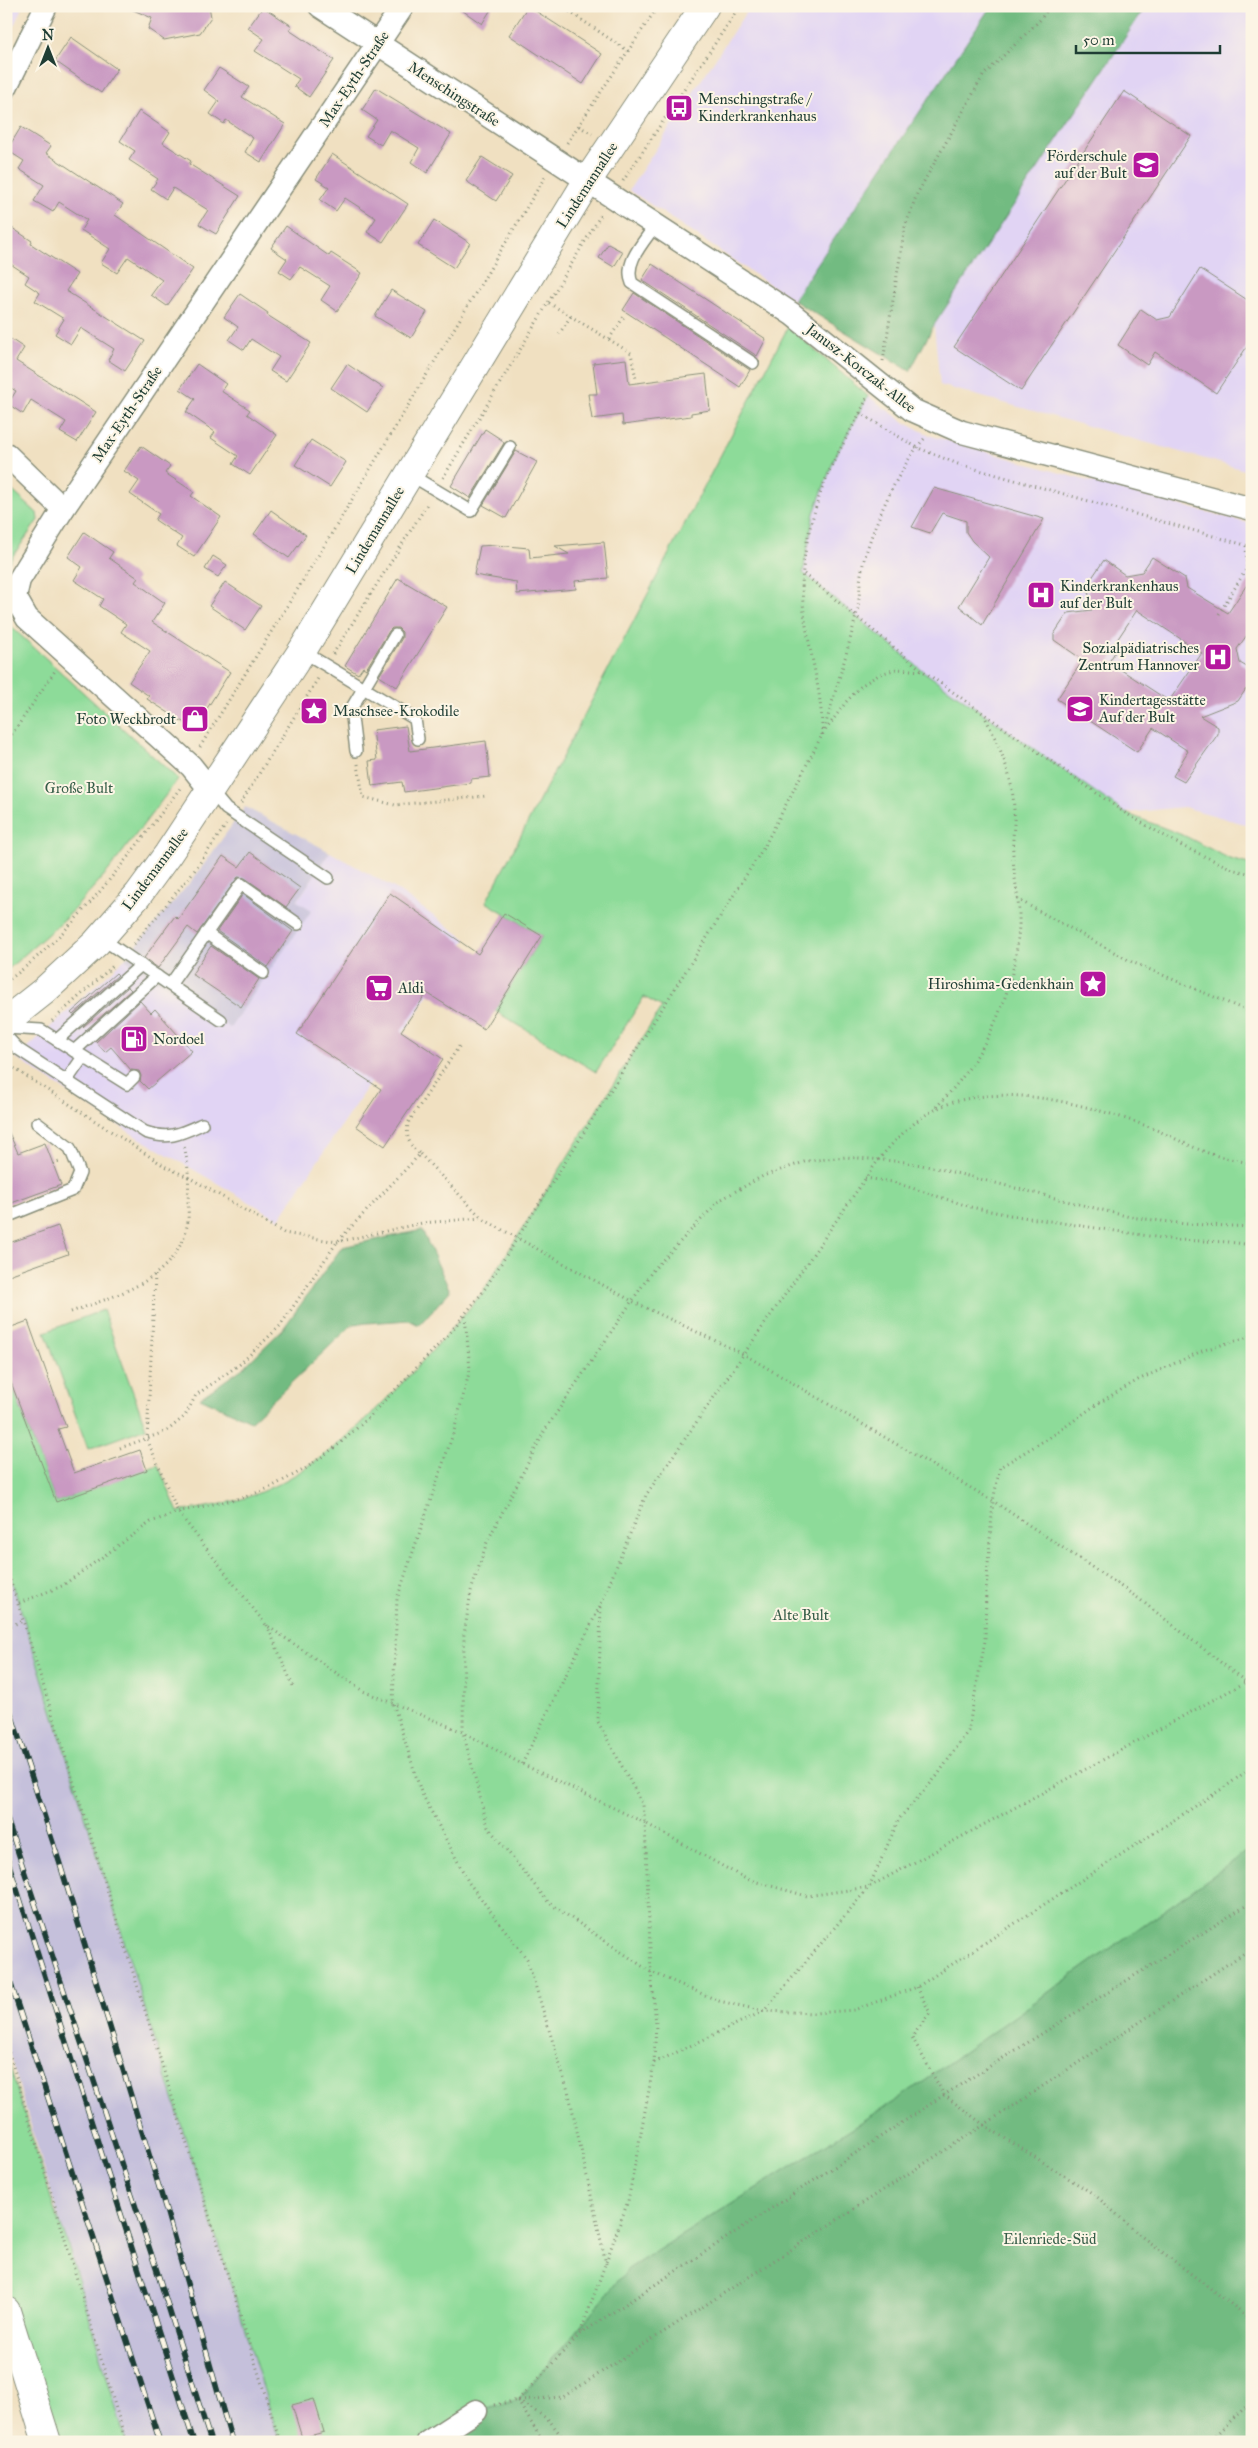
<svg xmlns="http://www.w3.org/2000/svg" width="1258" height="2448" font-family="'IM FELL Great Primer',serif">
  <rect width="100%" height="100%" fill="#fcf5e5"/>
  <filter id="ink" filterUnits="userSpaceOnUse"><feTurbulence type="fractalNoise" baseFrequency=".02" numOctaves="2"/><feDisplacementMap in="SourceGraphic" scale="10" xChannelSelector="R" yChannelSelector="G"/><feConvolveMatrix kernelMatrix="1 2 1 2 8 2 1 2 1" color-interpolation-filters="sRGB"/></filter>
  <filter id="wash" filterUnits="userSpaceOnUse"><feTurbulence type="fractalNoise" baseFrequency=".0096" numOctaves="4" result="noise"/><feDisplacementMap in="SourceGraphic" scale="20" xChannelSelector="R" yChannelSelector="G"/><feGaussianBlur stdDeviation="1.12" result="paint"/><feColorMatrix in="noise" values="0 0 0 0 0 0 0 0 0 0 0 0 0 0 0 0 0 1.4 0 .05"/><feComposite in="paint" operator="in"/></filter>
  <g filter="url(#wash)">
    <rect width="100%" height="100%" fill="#f0e0c1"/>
    <g fill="#e1d4f4">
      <path d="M6,6H23L6,42Z"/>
      <path d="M750,6H991L793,300L629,190Z"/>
      <path d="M1146,6H1252V472L940,385L934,325Z"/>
      <path d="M868,396L907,424L932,436L1095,483L1252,524V826L1184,807L1125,813L923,671L803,573L814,513L835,457Z"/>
      <path d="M330,852L394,888L466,939L279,1219L137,1137L16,1058L125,959L275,961L311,911L297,901Z"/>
    </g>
    <g fill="#c5c0db">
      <path d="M245,807L330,852L297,901L312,910L230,1028L125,959L197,874Z"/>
      <path d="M6,1566L19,1603L280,2442H126L6,2043Z"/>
    </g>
    <g fill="#8ddb99" stroke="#568c66">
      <path d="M788,327L868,396L835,457L814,513L803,573L923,671L1125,813L1185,836L1230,859L1252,865V1848L898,2099L628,2269L518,2400L476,2411L428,2442H280L6,1562V1369L56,1502L158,1465L178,1512C200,1508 223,1505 245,1498C307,1477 354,1433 398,1387C428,1356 455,1326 482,1293L662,1007L644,997L596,1072L495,1011L542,936L486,902Z"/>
      <path d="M6,485L37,513L38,520L6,566Z"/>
      <path d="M6,622L178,779L109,870L67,917L6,971Z"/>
      <path d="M103,1310L146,1428L88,1449L45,1332Z"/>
      <path d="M6,2054L55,2211L66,2239L126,2442H49L6,2300Z"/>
    </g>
    <g fill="#72bb81" stroke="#487c5a">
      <path d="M991,6H1146L934,325L910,371L793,300Z"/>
      <path d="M422,1230L450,1291L419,1325L409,1320L353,1324L251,1421L200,1398L243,1368L283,1329L342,1247Z"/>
      <path d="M1252,1848V2442H428L476,2411L518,2400L628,2269L898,2099Z"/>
    </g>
    <g id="blocks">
      <g fill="#c999c2" fill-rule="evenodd">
        <path d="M124,6H209L211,17L200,33L164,40L148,29L152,18Z"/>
        <path d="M456,6H493L482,24Z"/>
        <path d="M528,6L602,54L583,84L509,35Z"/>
        <path d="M263,7L292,26L289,30L334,60L309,97L294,86L299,79L255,51L264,39L248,28Z"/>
        <path d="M71,37L117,69L101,93L55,61Z"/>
        <path d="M219,68L249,87L242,97L285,124L261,162L245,152L253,138L226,120L224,124L210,114L219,101L204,90Z"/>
        <path d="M376,88L451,134L427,173L411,162L419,148L390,130L381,145L366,136L377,120L362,110Z"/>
        <path d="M1124,91L1191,136L1021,391L954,347Z"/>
        <path d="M139,111L170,132L163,143L191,161L189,164L240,196L216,234L199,224L208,210L173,188L166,199L151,189L158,179L129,160L135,151L120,141Z"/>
        <path d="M21,127L51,146L46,153L123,204L115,215L193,269L167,306L151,295L162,280L128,257L117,273L101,263L110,249L81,230L87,220L59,202L53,212L34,201L44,185L19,169L24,161L7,150Z"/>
        <path d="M332,154L408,204L383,242L367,232L376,218L345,198L336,211L320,200L329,187L316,179Z"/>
        <path d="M482,157L512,176L496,201L466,181Z"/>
        <path d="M434,220L470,243L454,268L418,245Z"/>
        <path d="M6,224L32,241L31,244L77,274L66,291L145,341L125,371L108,360L114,349L81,328L71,344L55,334L64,319L35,301L40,293L25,283L29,276L6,261Z"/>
        <path d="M286,226L329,256L331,253L362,273L337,311L321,300L330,286L300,267L291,279L279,271L287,259L271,248Z"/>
        <path d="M608,244L623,252L614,267L599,258Z"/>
        <path d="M652,264L766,339L757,356L642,280Z"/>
        <path d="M1200,269L1252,303V339L1216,393L1155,352L1147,365L1118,345L1141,309L1157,320L1170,317Z"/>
        <path d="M391,290L427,312L411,338L375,316Z"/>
        <path d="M634,293L750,370L740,387L623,310Z"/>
        <path d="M240,294L268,313L267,315L311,343L286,381L270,371L279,357L251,339L244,350L229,340L238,327L224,317Z"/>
        <path d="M6,336L24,348L16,361L96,412L77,442L60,432L66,422L31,400L23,414L8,404L16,391L6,385Z"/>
        <path d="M626,359L629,384L706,374L710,410L691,413V416L623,425L622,415L592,419L588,394H597L593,363Z"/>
        <path d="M197,364L226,384L221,391L250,410L247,414L277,435L250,475L233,464L238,456L211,438L215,432L186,412L195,399L180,389Z"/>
        <path d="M347,364L383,388L367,412L331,388Z"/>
        <path d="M485,429L502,440L504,443L470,498L451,486Z"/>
        <path d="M311,440L346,462L330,487L295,465Z"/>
        <path d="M141,446L170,466L165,473L194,492L191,496L221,517L194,557L177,546L182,538L155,520L159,514L130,494L139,481L124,471Z"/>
        <path d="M516,451L537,462L506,518L483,505Z"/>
        <path d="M934,488L1044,519L982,625L959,606L989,557L972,541L966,532V521L942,513L930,533L912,527Z"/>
        <path d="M271,510L306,535L289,558L254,534Z"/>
        <path d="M84,532L113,552L109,558L138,578L135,582L165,603L152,622L230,672L194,729L147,699L149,696L129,682L150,651L121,632L126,624L99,606L103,599L74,580L82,567L68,557Z"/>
        <path d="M604,542L608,578L575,581L576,589L517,594L516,582L474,575L480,546L495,545L529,548L530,558L569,554L555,546Z"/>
        <path d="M213,556L227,565L218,577L205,569Z"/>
        <path d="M1152,557L1185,578L1187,588L1228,613L1252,577V628L1237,649L1240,663L1252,670V692L1246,689L1238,701L1200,716L1218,727V734L1184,782L1173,776L1188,751L1153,728L1137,752L1057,699L1083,660L1054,640V634L1068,613L1092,610L1087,585L1104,560L1125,575L1142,572ZM1137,610L1202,653L1169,701L1109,662L1115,652L1111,649Z"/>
        <path d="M398,578L447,607L397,687L379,676L402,638V632L398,628H392L389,631L366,669L363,667L358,674L345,666Z"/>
        <path d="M225,582L261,606L245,630L209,606Z"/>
        <path d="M406,726L410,751L486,741L490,777L471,779V783L404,792L402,782L372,786L369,761L377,760L373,730Z"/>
        <path d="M250,852L300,888L286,907L245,878L238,877L197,934L188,927L158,968L144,958L175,916L178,919L223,856L239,867Z"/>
        <path d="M390,893L478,954L504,913L542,936L484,1029L427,993L401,1031L443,1059L385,1146L356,1126L381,1089L297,1034Z"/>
        <path d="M243,894L293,931L268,967L217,931Z"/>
        <path d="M211,946L259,979L241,1007L192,974Z"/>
        <path d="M116,973L118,975L73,1015L71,1013Z"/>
        <path d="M128,987L131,990L86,1030L83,1027Z"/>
        <path d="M140,1001L151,1013L155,1009L192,1051L148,1089L140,1081L141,1076L139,1071L131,1070L111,1047L105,1052L96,1042Z"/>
        <path d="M6,1126L18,1153L45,1143L61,1185L6,1205Z"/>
        <path d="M58,1226L68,1254L6,1276V1244Z"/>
        <path d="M28,1321L66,1427L58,1429L74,1473L140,1450L147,1470L56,1502L6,1369V1329Z"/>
        <path d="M314,2399L324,2432L302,2438L292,2405Z"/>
      </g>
    </g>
  </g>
  <g filter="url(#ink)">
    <use href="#blocks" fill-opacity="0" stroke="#888e7a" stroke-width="1"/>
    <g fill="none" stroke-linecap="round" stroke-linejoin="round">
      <defs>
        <g id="lane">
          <path d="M656,224C645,241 623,262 632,283L753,363"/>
          <path d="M409,474L471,511L510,447"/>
          <path d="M302,651L415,719L418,739"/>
          <path d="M356,751L351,709L395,635"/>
          <path d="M211,791L226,809L328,878"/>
          <path d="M206,933L263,973"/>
          <path d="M101,938L221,1020"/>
          <path d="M170,985L241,884L298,924"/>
          <path d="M6,1028L41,1030L127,1084L134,1077"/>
          <path d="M6,1036L18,1049L145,1132C169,1140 180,1134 202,1124"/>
          <path d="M57,1040L141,965"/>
          <path d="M74,1051L157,976"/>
          <path d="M67,1080L83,1057"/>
          <path d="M6,1217L73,1190L80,1173L70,1148L37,1123"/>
        </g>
        <g id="street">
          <path d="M320,6L792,314L912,410L962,432L1252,509"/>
          <path d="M6,87L46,6"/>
          <path d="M6,454L63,509"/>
          <path d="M211,791L191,766L27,618L15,597L19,580L63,509L403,6"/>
          <path d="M428,2442L476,2411"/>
        </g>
        <g id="secondary">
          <path d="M6,1021L44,991L96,943L138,895L168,854L302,651L588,180L705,6"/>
          <path d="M6,2311L47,2442"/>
        </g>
      </defs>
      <use href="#lane" stroke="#888e7a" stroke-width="14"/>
      <use href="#street" stroke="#888e7a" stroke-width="25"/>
      <use href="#secondary" stroke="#888e7a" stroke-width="30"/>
      <g stroke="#888e7a" stroke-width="3" stroke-dasharray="1 4" stroke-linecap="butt">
        <path d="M561,6L628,51"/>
        <path d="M579,126L592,134"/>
        <path d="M567,143L658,6"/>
        <path d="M623,181L740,6"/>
        <path d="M549,303L631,353L636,379"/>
        <path d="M559,334L571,316"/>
        <path d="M609,339L625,315"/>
        <path d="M883,361L905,227L917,194L983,76L1040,20L1050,6"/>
        <path d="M860,413L916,447L958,464L1252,547"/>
        <path d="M443,478L602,213"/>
        <path d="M804,574L923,671L1125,813L1182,846L1235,870L1252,874"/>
        <path d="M1219,614L1247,568L1246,545"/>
        <path d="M333,654L428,503"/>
        <path d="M824,730C835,692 847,654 856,616C860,602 859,588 861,574C867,537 900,463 926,437"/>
        <path d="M822,735C823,690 807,647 803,603C798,558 816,495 837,455C847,436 858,418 867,398"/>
        <path d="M6,743L55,671"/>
        <path d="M200,747L326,543L546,175"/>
        <path d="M358,764L363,797L395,805L487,796"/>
        <path d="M241,803L319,677"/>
        <path d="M1017,899L1132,962L1252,1013"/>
        <path d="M134,944L194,871L226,825"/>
        <path d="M6,982C75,932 130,854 181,787"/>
        <path d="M52,1021L114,965"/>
        <path d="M6,1063L166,1167L190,1178L284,1233L337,1242L422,1223L481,1218L632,1301L745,1355L993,1501L1138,1598L1246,1682L1252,1690"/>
        <path d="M936,1107C985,1059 1016,992 1019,924C1020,900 1013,876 1013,852C1012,838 1015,824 1014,810C1013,776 1000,747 985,717"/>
        <path d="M420,1154L481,1217"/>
        <path d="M1252,1163C1238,1161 1224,1158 1211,1154C1187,1146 1165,1132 1141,1124C1082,1103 995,1080 936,1109C914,1120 895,1140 879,1159L646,1495L601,1604L598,1722L643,1805L645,1823L746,1879L807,1896L869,1887L1246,1682L1252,1675"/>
        <path d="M53,1164L61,1161"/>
        <path d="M865,1178L893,1182L971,1207L1010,1215L1175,1240L1229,1242L1252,1245"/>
        <path d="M1252,1227L1186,1224L1130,1217L936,1168L906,1162L846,1157L807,1161L763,1176L720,1200L653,1270L632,1301L545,1430L487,1542L471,1591L464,1635L463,1732L488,1827L549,1903L651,1972L719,2001L764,2011L815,2013L854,2010L917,1987L1228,1785L1252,1767"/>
        <path d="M155,1275L147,1439L178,1512L266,1625L363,1691L463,1732L522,1764L645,1823L651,1972L656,2024L654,2063L628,2201L580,2334"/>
        <path d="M71,1312C116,1295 175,1281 187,1226C189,1218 188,1210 188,1203C189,1183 189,1166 184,1146"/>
        <path d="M465,1316L470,1369L454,1431L397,1599L393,1703L421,1792L469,1883L527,1959L569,2094L606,2264"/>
        <path d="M120,1448L167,1431L185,1416L196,1395L240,1364L280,1326L337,1242L420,1154C409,1145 406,1138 408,1123L460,1045"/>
        <path d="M6,1566L280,2442"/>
        <path d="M19,1603L62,1586L151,1522L178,1512L245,1497L269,1488L305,1469L338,1445L367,1419L448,1335L482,1293L518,1237L764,847L822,735L846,702L862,685L880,674L897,669L923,671"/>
        <path d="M267,1625L293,1686"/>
        <path d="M6,1627L24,1621"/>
        <path d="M522,1764L600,1606"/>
        <path d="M917,1987L930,2013L912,2037L944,2095L984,2125L1095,2195L1141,2236L1252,2320"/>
        <path d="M6,2043L126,2442"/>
        <path d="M654,2063L764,2011L869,1887L899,1819L937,1776L968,1731L985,1641L986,1591L993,1501L1000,1467L1055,1434L1097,1404L1138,1380L1204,1350L1252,1336"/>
        <path d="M518,2400L580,2334L944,2095L1252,1902"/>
        <path d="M519,2400L563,2397L984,2125L1252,1948"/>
        <path d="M518,2401L543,2442"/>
        <path d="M494,2405L518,2400L549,2420L566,2442"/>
        <path d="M1208,2442L1252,2401"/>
      </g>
      <use href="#lane" stroke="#fff" stroke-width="11"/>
      <use href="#street" stroke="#fff" stroke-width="22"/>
      <use href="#secondary" stroke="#fff" stroke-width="28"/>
      <defs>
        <g id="rail">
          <path d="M6,1698L59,1861L167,2213L232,2442"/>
          <path d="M6,1816L156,2268L211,2442"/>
          <path d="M6,1855L194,2442"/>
          <path d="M6,1969L160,2442"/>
        </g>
      </defs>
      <use href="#rail" stroke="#1f3d34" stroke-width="5.5"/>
      <use href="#rail" stroke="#fcf5e5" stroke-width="4" stroke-dasharray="11" stroke-linecap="butt"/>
    </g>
  </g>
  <defs>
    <symbol id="bus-square" viewBox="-11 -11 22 22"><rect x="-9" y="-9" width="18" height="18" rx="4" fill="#b5179e" stroke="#fcf5e5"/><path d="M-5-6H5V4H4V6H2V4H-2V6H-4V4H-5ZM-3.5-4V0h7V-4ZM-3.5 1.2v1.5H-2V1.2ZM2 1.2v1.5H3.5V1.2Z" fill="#fff"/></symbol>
    <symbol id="school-square" viewBox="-11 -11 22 22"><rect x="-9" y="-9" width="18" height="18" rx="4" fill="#b5179e" stroke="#fcf5e5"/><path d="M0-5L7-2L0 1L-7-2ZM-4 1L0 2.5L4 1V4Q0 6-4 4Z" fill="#fff"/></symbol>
    <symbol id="hospital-square" viewBox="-11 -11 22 22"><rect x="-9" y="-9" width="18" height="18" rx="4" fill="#b5179e" stroke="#fcf5e5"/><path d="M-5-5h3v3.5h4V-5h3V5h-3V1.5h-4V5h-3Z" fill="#fff"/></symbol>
    <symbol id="sight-square" viewBox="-11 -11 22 22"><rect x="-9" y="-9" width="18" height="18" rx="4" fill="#b5179e" stroke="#fcf5e5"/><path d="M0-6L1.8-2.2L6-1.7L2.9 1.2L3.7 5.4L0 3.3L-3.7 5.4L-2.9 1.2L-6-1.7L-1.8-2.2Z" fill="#fff"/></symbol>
    <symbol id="shop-square" viewBox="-11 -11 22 22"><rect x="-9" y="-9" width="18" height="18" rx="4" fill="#b5179e" stroke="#fcf5e5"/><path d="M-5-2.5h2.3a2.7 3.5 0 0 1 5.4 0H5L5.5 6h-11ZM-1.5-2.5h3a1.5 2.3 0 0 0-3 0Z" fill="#fff"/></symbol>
    <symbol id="supermarket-square" viewBox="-11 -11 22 22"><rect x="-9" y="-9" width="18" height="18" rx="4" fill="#b5179e" stroke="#fcf5e5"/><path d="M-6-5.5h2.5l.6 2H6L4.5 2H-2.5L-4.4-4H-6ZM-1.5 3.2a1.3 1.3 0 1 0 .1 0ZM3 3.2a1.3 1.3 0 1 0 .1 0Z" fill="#fff"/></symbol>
    <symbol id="fuel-square" viewBox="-11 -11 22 22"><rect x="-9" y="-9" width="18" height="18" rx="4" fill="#b5179e" stroke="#fcf5e5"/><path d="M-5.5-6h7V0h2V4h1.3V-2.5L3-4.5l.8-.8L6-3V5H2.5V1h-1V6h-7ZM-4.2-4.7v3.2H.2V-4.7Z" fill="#fff"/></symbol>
  </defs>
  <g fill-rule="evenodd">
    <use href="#bus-square" x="663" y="92" width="32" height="32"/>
    <use href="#school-square" x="1130" y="149" width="32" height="32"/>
    <use href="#hospital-square" x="1025" y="579" width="32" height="32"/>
    <use href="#hospital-square" x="1202" y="641" width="32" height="32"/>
    <use href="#school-square" x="1064" y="693" width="32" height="32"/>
    <use href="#sight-square" x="298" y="695" width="32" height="32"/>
    <use href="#shop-square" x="179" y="703" width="32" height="32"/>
    <use href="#sight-square" x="1077" y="968" width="32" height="32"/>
    <use href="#supermarket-square" x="363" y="972" width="32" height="32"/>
    <use href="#fuel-square" x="118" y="1023" width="32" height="32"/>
  </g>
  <g text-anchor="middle" stroke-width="4" stroke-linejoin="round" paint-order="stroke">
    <g font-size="15" fill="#1f3d34" stroke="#fcf5e5">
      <text transform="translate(354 79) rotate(-56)" y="5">Max-Eyth-Straße</text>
      <text transform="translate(454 94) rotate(33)" y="5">Menschingstraße</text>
      <text transform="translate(587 185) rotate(-57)" y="5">Lindemannallee</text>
      <text transform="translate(861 368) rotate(38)" y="5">Janusz-Korczak-Allee</text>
      <text transform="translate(127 414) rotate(-56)" y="5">Max-Eyth-Straße</text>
      <text transform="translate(375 530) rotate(-59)" y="5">Lindemannallee</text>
      <text transform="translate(155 869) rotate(-53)" y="5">Lindemannallee</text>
    </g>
    <g font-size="15" fill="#1f3d34" stroke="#fcf5e5" text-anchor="start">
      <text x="698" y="104">Menschingstraße /<tspan x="698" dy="17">Kinderkrankenhaus</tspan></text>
      <text x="1127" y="161" text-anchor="end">Förderschule<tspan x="1127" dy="17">auf der Bult</tspan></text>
      <text x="1060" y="591">Kinderkrankenhaus<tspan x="1060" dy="17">auf der Bult</tspan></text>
      <text x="1199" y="653" text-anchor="end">Sozialpädiatrisches<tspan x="1199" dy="17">Zentrum Hannover</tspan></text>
      <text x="1099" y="705">Kindertagesstätte<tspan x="1099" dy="17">Auf der Bult</tspan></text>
      <text x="333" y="716">Maschsee-Krokodile</text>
      <text x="176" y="724" text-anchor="end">Foto Weckbrodt</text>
      <text x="1074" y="989" text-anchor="end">Hiroshima-Gedenkhain</text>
      <text x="398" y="993">Aldi</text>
      <text x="153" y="1044">Nordoel</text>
    </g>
    <g font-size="15" fill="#355d48" stroke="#fcf5e5">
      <text x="79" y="793">Große Bult</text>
      <text x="801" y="1620">Alte Bult</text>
      <text x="1050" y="2244">Eilenriede-Süd</text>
    </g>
  </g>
  <rect width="1258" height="2448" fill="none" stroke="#fcf5e5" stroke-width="25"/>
  <g transform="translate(48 48)" stroke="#fcf5e5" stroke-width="4" paint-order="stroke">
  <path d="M0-4L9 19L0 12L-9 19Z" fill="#1f3d34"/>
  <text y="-8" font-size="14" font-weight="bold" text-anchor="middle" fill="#1f3d34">N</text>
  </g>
  <path d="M1076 45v8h144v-8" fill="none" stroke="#1f3d34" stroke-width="2.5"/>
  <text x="1083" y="45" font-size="15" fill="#1f3d34" stroke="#fcf5e5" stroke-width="4" paint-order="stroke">50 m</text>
</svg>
